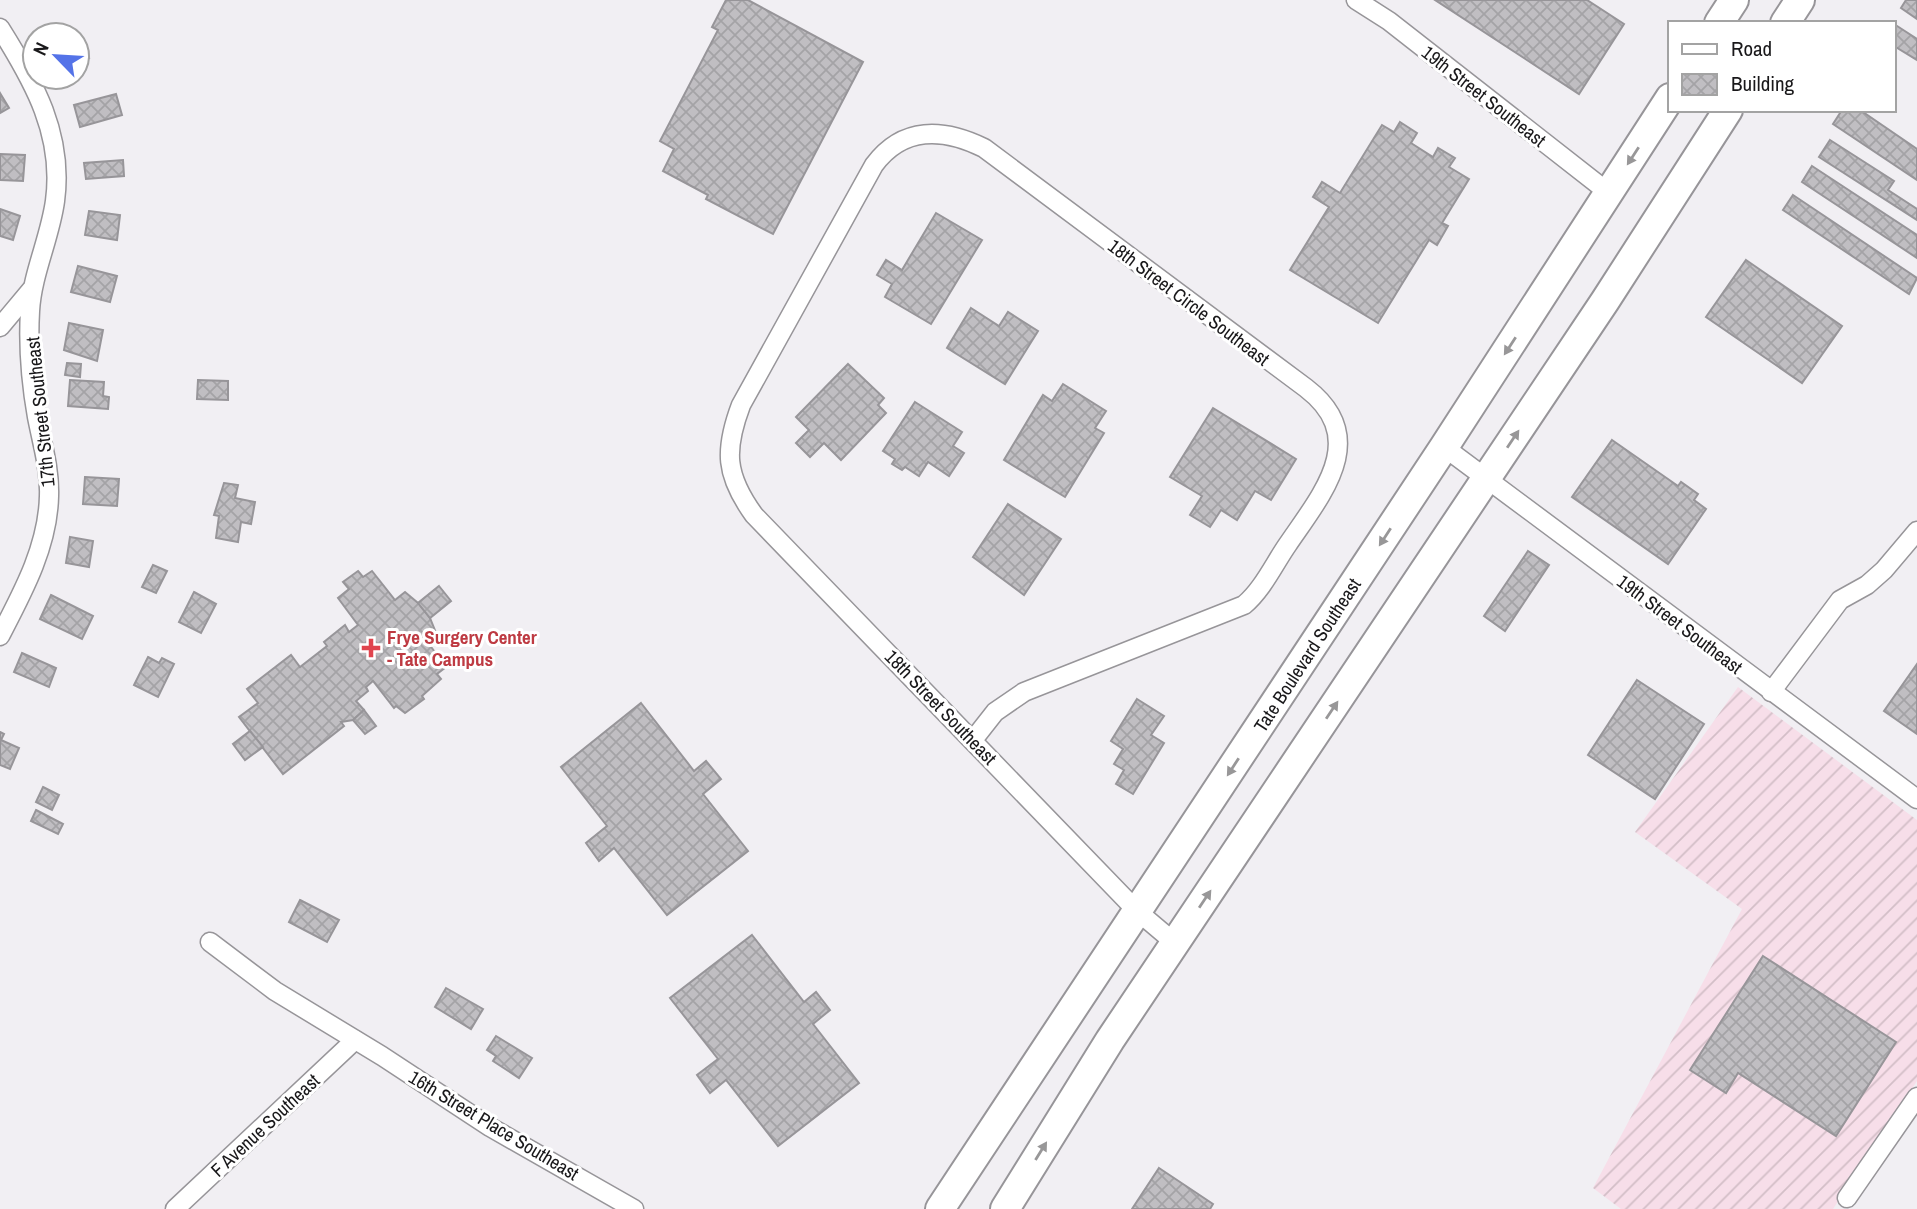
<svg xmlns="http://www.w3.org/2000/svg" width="1917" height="1209" font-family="'Archivo Narrow',sans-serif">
  <defs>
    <pattern id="industrial-furrows" width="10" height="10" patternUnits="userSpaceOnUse" patternTransform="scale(1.75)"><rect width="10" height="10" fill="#f7dee9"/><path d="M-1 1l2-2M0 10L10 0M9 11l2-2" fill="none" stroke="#d3bec7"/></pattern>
    <pattern id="building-cross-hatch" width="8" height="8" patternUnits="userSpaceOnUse" patternTransform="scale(1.75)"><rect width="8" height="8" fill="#c0bec2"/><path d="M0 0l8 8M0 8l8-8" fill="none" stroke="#a4a3a6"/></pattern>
  </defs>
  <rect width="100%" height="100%" fill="#f1eff3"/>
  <path fill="url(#industrial-furrows)" d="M1738,687L1917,820V1081L1833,1209H1621L1593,1188L1742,909L1635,832Z"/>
  <g fill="url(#building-cross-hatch)" stroke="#979599" stroke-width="2">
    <path d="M726,0H748L863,62L773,234L706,199L708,195L663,171L674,149L660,141L718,30L712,27Z"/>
    <path d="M1435,0H1587L1624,24L1579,94Z"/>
    <path d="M1906,0H1917V19L1901,8Z"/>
    <path d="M1894,24L1917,39V60L1894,46Z"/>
    <path d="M77,43L89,58L77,67Z"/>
    <path d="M0,93L9,108L0,113Z"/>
    <path d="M116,94L122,115L80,127L74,105Z"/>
    <path d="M1842,110H1860L1917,149V180L1833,124Z"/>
    <path d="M1400,122L1417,133L1411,143L1433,157L1438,148L1455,158L1449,167L1469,179L1442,223L1448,226L1437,245L1429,240L1378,323L1290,270L1329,207L1313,197L1322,182L1340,193L1382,125L1394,132Z"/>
    <path d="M1830,140L1894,181L1888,190L1917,209V220L1819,157Z"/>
    <path d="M0,154L25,155L23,181L0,180Z"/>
    <path d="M123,160L124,176L86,179L84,163Z"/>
    <path d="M1812,166L1917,235V258L1802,182Z"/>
    <path d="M1793,195L1917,278L1909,294L1783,210Z"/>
    <path d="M0,209L20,216L13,240L0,236Z"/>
    <path d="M89,211L120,215L117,240L85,235Z"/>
    <path d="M936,213L982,240L931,324L885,297L892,284L877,275L886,260L902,270Z"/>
    <path d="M1746,260L1842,326L1802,383L1706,317Z"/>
    <path d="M78,266L117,276L110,302L71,292Z"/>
    <path d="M971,308L999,326L1008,312L1038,331L1005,384L947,348Z"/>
    <path d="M69,323L103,330L97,361L64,350Z"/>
    <path d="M67,363L81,364L80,377L65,375Z"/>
    <path d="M848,364L884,398L878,405L886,413L841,460L824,443L810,457L796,443L809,430L796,417Z"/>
    <path d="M70,380L104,382L103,396L109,397L108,409L68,406Z"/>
    <path d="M198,380L228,381V400L197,399Z"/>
    <path d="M1063,384L1106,411L1095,428L1104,433L1065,497L1004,460L1043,395L1052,401Z"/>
    <path d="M915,402L962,432L953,446L964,453L949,476L928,462L919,476L905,467L902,470L892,464L895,459L883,451Z"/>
    <path d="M1213,408L1296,459L1271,500L1255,491L1237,520L1221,510L1210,527L1190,515L1202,496L1170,477Z"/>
    <path d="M1612,440L1678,486L1681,482L1698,494L1694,500L1706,509L1668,564L1572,497Z"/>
    <path d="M85,477L119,479L117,506L83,504Z"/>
    <path d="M224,483L238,485L235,498L255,502L251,524L241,522L238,542L216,538L219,516L214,515Z"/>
    <path d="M1008,504L1061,539L1024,595L973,557Z"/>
    <path d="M70,537L93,541L89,567L66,563Z"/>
    <path d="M1528,551L1549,565L1505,631L1484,616Z"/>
    <path d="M153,565L167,571L156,593L142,587Z"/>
    <path d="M358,571L363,577L372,571L395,600L405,592L418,603L430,618L436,633L426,640L446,667L437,674L441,679L422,696L424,699L405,713L396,706L394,708L373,681L366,687L368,691L356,701L364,710L353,720L341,722L344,726L283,774L239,717L258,703L247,689L291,655L300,667L327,646L324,642L345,625L349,632L358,625L338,598L349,589L343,582Z"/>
    <path d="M439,586L451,601L430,618L418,603Z"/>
    <path d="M194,592L216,604L201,633L179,622Z"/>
    <path d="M51,595L93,616L82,639L40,619Z"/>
    <path d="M22,653L56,668L49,687L14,672Z"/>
    <path d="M148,657L159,663L162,658L174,664L158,697L134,685Z"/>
    <path d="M1917,664V734L1884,711Z"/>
    <path d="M1637,680L1704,724L1655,799L1588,755Z"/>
    <path d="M1137,699L1164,716L1151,735L1164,743L1133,794L1116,784L1124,770L1114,764L1123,749L1111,741Z"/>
    <path d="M641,703L694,771L706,761L721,779L703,794L748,851L667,915L614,848L599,861L586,843L607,826L561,767Z"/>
    <path d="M364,710L376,726L365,734L353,720Z"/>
    <path d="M250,731L263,747L245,760L233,744Z"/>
    <path d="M0,732L4,734L1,740L19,748L10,769L0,765Z"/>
    <path d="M43,787L59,795L52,810L36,802Z"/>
    <path d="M36,810L63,824L58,834L31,821Z"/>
    <path d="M300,900L339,920L327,942L289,922Z"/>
    <path d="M752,935L804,1002L816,992L830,1010L813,1024L859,1083L778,1146L726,1080L710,1093L697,1075L718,1059L670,998Z"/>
    <path d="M1763,956L1896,1042L1836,1136L1738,1073L1726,1093L1690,1070Z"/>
    <path d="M446,988L483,1009L471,1029L435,1007Z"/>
    <path d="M496,1036L532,1058L519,1078L493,1061L496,1056L487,1050Z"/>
    <path d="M1159,1168L1213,1204L1210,1209H1132Z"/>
  </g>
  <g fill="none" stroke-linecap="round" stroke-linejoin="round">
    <defs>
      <g id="street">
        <path d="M1356,0L1389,21L1609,193"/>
        <path d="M0,28C34,82 64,135 55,201C50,238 32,274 30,311C28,345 31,383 37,417C42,443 50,469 49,496C48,546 23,592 0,636"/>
        <path d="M0,327L31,290"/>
        <path d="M1444,447L1917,799"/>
        <path d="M1771,692L1840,600L1867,585L1884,570L1917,531"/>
        <path d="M973,740L995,712L1024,692L1244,605C1263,589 1274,564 1288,544C1322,494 1371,438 1306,388L984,148C943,128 903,126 874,165L741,405C724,450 725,475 754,515L1136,910L1175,943"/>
        <path d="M210,942L275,991L382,1056L490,1127L634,1209"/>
        <path d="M1847,1198L1917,1097"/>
        <path d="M175,1209L355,1040"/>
      </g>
      <g id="primary">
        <path d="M1719,23L1734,0"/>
        <path d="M1785,23L1800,0"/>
        <path d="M940,1209L1444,447L1670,98"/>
        <path d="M1005,1209L1110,1040L1605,301L1728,110"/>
      </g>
    </defs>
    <use href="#street" stroke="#979599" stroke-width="21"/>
    <use href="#primary" stroke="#979599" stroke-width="32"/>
    <use href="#street" stroke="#fff" stroke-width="18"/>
    <use href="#primary" stroke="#fff" stroke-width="28"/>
  </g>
  <defs><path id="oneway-solid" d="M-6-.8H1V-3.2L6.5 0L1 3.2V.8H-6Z" transform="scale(1.75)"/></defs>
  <g fill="#989798">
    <use href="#oneway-solid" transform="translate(1633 156) rotate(123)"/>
    <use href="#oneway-solid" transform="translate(1510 346) rotate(123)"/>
    <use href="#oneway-solid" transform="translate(1513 439) rotate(-56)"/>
    <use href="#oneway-solid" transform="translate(1385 537) rotate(123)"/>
    <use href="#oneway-solid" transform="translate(1332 710) rotate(-56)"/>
    <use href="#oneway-solid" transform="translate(1233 767) rotate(123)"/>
    <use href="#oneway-solid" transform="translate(1205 899) rotate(-56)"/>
    <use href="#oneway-solid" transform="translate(1041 1151) rotate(-58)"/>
  </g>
  <path fill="#e0444e" stroke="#fff" stroke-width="2.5" d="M367.5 637.5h7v7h7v7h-7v7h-7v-7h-7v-7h7z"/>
  <g text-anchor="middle" stroke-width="6" stroke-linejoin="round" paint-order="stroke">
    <g font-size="19" fill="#19181a" stroke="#fff">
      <text transform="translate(1484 96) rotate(38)" y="7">19th Street Southeast</text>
      <text transform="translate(1189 302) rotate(37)" y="7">18th Street Circle Southeast</text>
      <text transform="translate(40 412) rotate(-96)" y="7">17th Street Southeast</text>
      <text transform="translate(1680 624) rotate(37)" y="7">19th Street Southeast</text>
      <text transform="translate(1307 655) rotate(-57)" y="7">Tate Boulevard Southeast</text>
      <text transform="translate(941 707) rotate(46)" y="7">18th Street Southeast</text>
      <text transform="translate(265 1125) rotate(-43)" y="7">F Avenue Southeast</text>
      <text transform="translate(494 1125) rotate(31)" y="7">16th Street Place Southeast</text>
    </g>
    <g font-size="19" font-weight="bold" fill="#be3a42" stroke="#fff" text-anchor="start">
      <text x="387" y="644">Frye Surgery Center<tspan x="387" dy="22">- Tate Campus</tspan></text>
    </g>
  </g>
  <rect x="1668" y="21" width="228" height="91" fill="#ffffff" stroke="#a3a3a3" stroke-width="2"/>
  <rect x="1682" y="44" width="35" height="10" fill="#ffffff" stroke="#a3a3a3" stroke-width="2"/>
  <text x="1731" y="56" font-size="21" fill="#19181a">Road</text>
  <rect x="1682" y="74" width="35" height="21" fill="url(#building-cross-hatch)" stroke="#a3a3a3" stroke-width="2"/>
  <text x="1731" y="91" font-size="21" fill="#19181a">Building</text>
  <g transform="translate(56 56) rotate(295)"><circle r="33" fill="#ffffff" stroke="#a3a3a3" stroke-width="2"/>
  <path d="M0-5L12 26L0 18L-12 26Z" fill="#5473e8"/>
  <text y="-10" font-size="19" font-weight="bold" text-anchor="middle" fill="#19181a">N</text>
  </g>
</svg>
